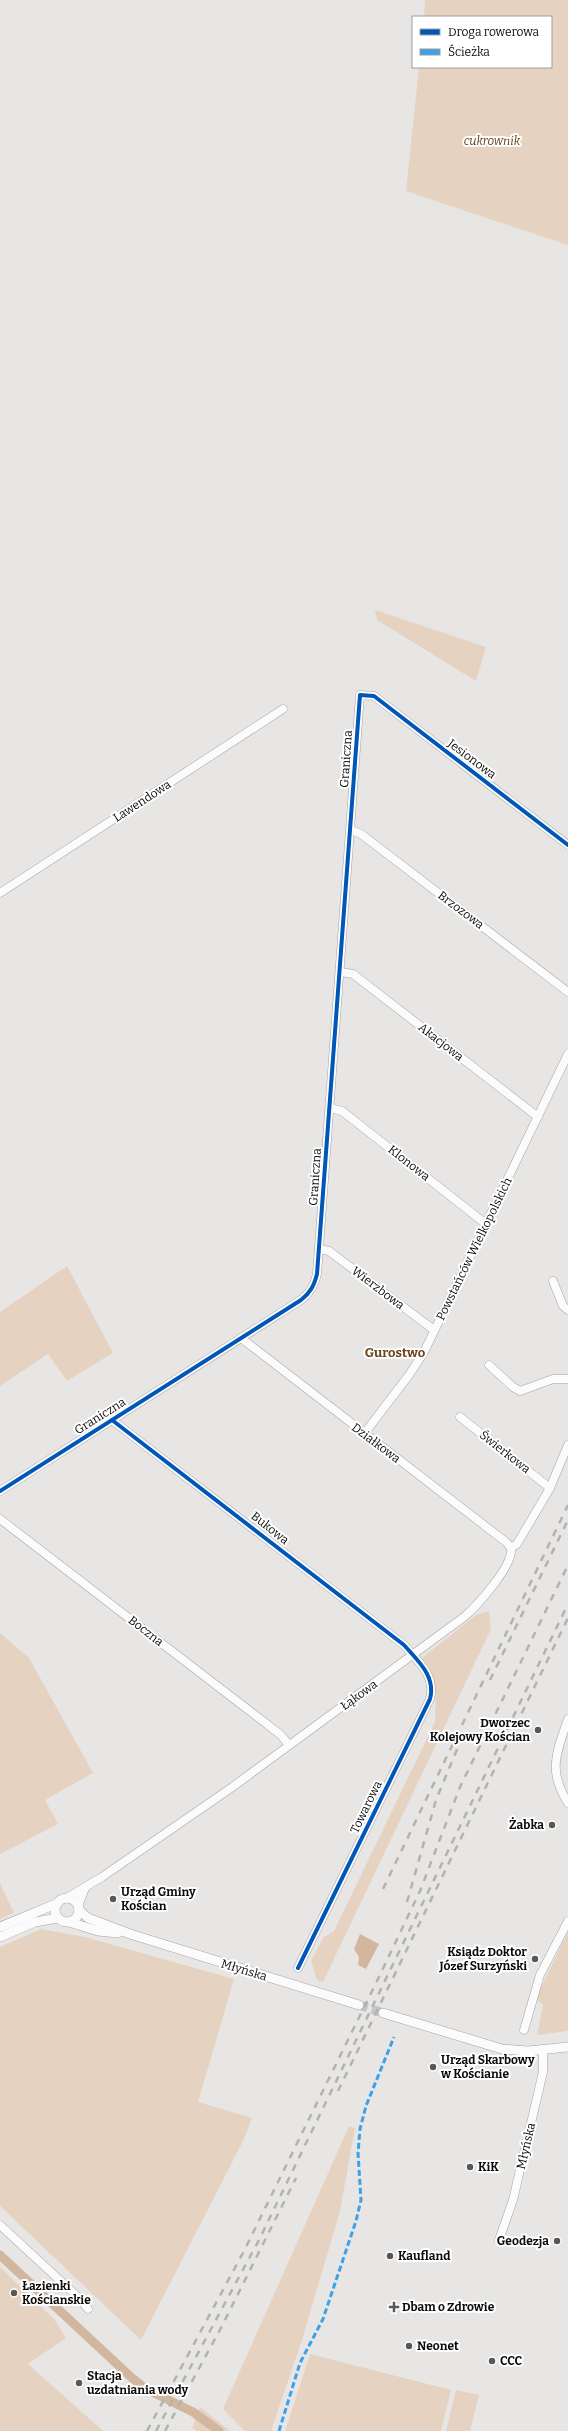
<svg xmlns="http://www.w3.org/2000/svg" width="568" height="2431" font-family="Bitter,serif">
  <rect width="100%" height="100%" fill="#e8e6e5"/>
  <g fill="#e6d2c0">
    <path d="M425,0H568V245L406,191L419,67H551V17H424Z"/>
    <path d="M375,610L486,647L476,681L377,620Z"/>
    <path d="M67,1266L113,1353L67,1381L48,1354L0,1386V1312Z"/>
    <path d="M489,1611L491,1629L323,1982L317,1980L311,1961L323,1938L334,1931L435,1722C435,1693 440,1683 422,1658L476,1615Z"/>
    <path d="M0,1633L29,1658L93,1773L45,1800L58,1824L0,1854Z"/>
    <path d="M0,1883L14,1913L0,1919Z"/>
    <path d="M41,1929L85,1937L234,1979L198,2102L252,2118L243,2141L141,2340L0,2206V1947Z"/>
    <path d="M568,1932V2031L537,2035L543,2004L535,2000Z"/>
    <path d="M349,2126L355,2128L340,2211L302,2340L271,2431H245L223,2409Z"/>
    <path d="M0,2267L54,2319L66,2338L28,2364L103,2431H0Z"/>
    <path d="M310,2354L451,2390L441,2431H285Z"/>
    <path d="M456,2390L479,2395L470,2431H446Z"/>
    <path d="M200,2407L230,2431H197L192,2428Z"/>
  </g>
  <path fill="#d2b79e" d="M360,1934L379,1944L366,1969L358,1965L359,1957L354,1949Z"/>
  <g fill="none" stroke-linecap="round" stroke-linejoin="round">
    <path stroke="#d2b79e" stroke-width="9" d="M0,2255L132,2378L146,2389L193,2412L219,2431"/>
    <path stroke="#c7c5c4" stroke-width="9" stroke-dasharray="9 4.5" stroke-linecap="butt" d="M359,2005L383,2013"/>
    <defs>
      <g id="minor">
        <path d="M352,830L361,834L568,992"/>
        <path d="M0,893L283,709"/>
        <path d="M341,972L353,974L538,1117"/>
        <path d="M330,1108L342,1111L486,1224"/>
        <path d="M319,1249L329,1251L434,1330"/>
        <path d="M553,1281L563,1306L568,1310"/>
        <path d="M241,1338L506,1542L511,1548"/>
        <path d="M489,1365L513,1387L520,1391L553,1379H568"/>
        <path d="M460,1417L550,1488"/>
        <path d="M112,1420L404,1645C418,1661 436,1676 430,1699L298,1968"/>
        <path d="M364,1434L409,1375L424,1352L568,1054"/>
        <path d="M0,1491L301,1300C310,1293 314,1286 317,1274L360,695L374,696L568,845"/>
        <path d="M0,1519L281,1735L289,1745"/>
        <path d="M511,1548L517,1544L550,1488L568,1445"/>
        <path d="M568,1719C557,1752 547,1770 568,1803"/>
        <path d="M65,1899L102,1877L231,1788L464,1617C477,1606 514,1565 511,1548"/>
        <path d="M78,1906L85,1888"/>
        <path d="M524,2030L540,1975L568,1921"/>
        <path d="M0,2225L79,2298L88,2309"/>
        <path d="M499,2240L513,2200L543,2072V2050"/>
      </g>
      <g id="tertiary">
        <circle cx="67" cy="1910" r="12"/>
        <path d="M79,1910L88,1918L130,1934L359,2005"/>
        <path d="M69,1922L98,1931L118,1933"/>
        <path d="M0,1927L58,1903"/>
        <path d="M0,1937L35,1922L58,1918"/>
        <path d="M383,2013L502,2049L528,2051L568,2047"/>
      </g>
    </defs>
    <use href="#minor" stroke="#a5a4a3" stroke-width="9"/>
    <use href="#tertiary" stroke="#a5a4a3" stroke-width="10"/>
    <use href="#minor" stroke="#fcfbfb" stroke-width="8"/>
    <use href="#tertiary" stroke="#fcfbfb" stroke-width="9"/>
    <g stroke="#b2b2b1" stroke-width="2.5" stroke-dasharray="7 7" stroke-linecap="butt">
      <path d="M490,1680L568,1520"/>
      <path d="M383,1889L568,1505"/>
      <path d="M407,1902L436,1800L458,1747"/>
      <path d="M338,2091L568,1618"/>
      <path d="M147,2431L244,2251L377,1981L420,1891L460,1787L568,1565"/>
      <path d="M156,2431L259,2240L568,1604"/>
      <path d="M165,2431L222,2326L296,2178"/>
    </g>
    <path stroke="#3ca1e9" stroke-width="3" stroke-dasharray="6 3" stroke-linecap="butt" d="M279,2431L300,2363L323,2319L356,2221L361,2200L358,2153L360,2129L366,2106L394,2037"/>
    <defs>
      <g id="cycleway">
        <path d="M112,1420L404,1645C418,1661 436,1676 430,1699L298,1968"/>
        <path d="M0,1491L301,1300C310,1293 314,1286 317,1274L360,695L374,696L568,845"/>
      </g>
    </defs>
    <use href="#cycleway" stroke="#fff" stroke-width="6"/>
    <use href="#cycleway" stroke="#0057b8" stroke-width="4"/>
  </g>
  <g fill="#595857" stroke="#fff" stroke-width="1.5">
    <circle cx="538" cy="1730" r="4"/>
    <circle cx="552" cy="1825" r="4"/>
    <circle cx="113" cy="1899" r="4"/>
    <circle cx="535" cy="1959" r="4"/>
    <circle cx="433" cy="2067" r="4"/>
    <circle cx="470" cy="2167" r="4"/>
    <circle cx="557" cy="2241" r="4"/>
    <circle cx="390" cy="2256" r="4"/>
    <circle cx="14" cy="2293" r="4"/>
    <path d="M392 2301h4v4h4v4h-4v4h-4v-4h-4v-4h4z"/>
    <circle cx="409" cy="2346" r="4"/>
    <circle cx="492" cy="2361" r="4"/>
    <circle cx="79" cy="2383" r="4"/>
  </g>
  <g text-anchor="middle" stroke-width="4" stroke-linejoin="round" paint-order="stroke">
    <g font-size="12" font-style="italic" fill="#653f15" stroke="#fff">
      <text x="492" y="145">cukrownik</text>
    </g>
    <g font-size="12" fill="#0c0b0a" stroke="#fff">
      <text transform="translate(346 759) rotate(-86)" y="4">Graniczna</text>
      <text transform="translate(472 759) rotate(37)" y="4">Jesionowa</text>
      <text transform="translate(142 801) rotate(-33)" y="4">Lawendowa</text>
      <text transform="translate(461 910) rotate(37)" y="4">Brzozowa</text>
      <text transform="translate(441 1042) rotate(38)" y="4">Akacjowa</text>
      <text transform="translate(409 1163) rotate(38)" y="4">Klonowa</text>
      <text transform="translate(315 1177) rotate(-86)" y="4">Graniczna</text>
      <text transform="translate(474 1249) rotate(-64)" y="4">Powstańców Wielkopolskich</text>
      <text transform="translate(378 1288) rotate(37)" y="4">Wierzbowa</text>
      <text transform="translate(100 1416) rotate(-32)" y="4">Graniczna</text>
      <text transform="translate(376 1443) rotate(37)" y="4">Działkowa</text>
      <text transform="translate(505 1452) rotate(38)" y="4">Świerkowa</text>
      <text transform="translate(270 1528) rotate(38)" y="4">Bukowa</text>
      <text transform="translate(146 1631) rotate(38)" y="4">Boczna</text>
      <text transform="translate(359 1695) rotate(-36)" y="4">Łąkowa</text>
      <text transform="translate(366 1807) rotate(-64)" y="4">Towarowa</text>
      <text transform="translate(244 1970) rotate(17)" y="4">Młyńska</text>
      <text transform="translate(526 2146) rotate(-77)" y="4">Młyńska</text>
    </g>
    <g font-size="12" font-weight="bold" fill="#0c0b0a" stroke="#fff" text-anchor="start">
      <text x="530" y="1727" text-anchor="end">Dworzec<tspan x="530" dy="14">Kolejowy Kościan</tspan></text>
      <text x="544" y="1829" text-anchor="end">Żabka</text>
      <text x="121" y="1896">Urząd Gminy<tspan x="121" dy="14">Kościan</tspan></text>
      <text x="527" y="1956" text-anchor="end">Ksiądz Doktor<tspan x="527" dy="14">Józef Surzyński</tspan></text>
      <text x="441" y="2064">Urząd Skarbowy<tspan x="441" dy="14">w Kościanie</tspan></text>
      <text x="478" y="2171">KiK</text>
      <text x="549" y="2245" text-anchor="end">Geodezja</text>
      <text x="398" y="2260">Kaufland</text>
      <text x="22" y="2290">Łazienki<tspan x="22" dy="14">Kościanskie</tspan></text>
      <text x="402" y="2311">Dbam o Zdrowie</text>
      <text x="417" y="2350">Neonet</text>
      <text x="500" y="2365">CCC</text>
      <text x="87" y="2380">Stacja<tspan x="87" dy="14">uzdatniania wody</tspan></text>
    </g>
    <g font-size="13" font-weight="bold" fill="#6d4419" stroke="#fff">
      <text x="395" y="1357">Gurostwo</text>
    </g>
  </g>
  <rect x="412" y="16" width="140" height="52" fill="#ffffff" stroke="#9e9d9d"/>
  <rect x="420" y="29" width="20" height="6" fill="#0057b8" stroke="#9e9d9d"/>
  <text x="448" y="36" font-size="12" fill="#0c0b0a">Droga rowerowa</text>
  <rect x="420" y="49" width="20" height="6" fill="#3ca1e9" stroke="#9e9d9d"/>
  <text x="448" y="56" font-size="12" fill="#0c0b0a">Ścieżka</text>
</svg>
